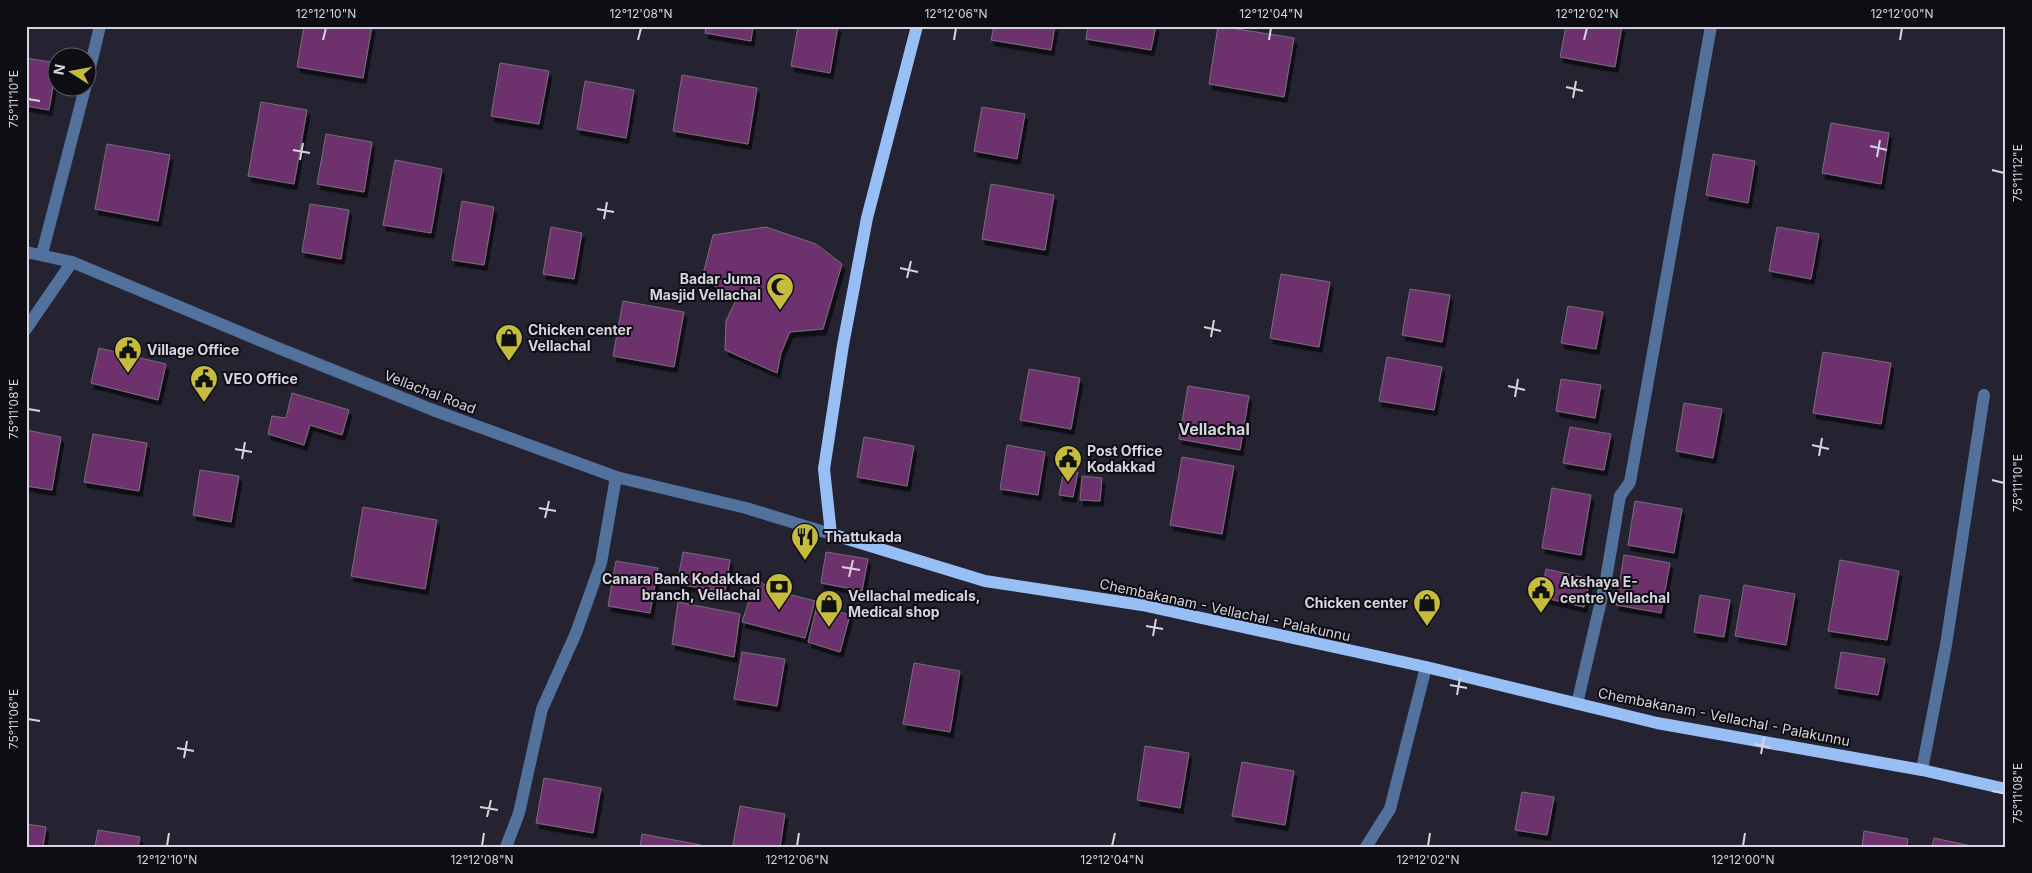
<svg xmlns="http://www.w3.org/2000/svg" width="2032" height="873" font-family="Inter,sans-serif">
  <defs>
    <filter id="shadow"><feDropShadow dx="3" dy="5.5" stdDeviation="0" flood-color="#0009"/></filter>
  </defs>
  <rect width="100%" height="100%" fill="#252331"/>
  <g fill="#6d336e" stroke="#796c79" filter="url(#shadow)">
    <path d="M304,26H372L363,78L297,67Z"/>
    <path d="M706,26H753L751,41L705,33Z"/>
    <path d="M798,26H838L830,73L791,66Z"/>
    <path d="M994,26H1055L1051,50L991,40Z"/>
    <path d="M1088,26H1156L1151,50L1086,39Z"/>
    <path d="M1218,26L1294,38L1284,97L1209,84Z"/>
    <path d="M1566,26H1622L1615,67L1560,57Z"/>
    <path d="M26,58L57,63L49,110L26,106Z"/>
    <path d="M500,63L549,71L539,124L491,116Z"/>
    <path d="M682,75L757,88L748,144L673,131Z"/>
    <path d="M585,81L634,90L626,138L577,129Z"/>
    <path d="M261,102L307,110L294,184L248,176Z"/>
    <path d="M982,107L1025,114L1017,159L974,151Z"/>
    <path d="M1831,123L1889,133L1881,184L1822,173Z"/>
    <path d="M326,134L372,142L364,192L317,184Z"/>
    <path d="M107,144L170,155L158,221L95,209Z"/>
    <path d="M1713,154L1755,161L1748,203L1706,195Z"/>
    <path d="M395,160L442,169L431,233L383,225Z"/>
    <path d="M991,184L1054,195L1045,250L982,239Z"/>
    <path d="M462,201L494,207L484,265L452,260Z"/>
    <path d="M310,204L349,210L341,259L302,252Z"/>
    <path d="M551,227L582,233L574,279L543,274Z"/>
    <path d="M766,227L816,244L842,264L823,329L790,332L781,353L777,373L725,350L726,321L736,300L702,278L713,235Z"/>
    <path d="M1777,227L1819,234L1811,279L1769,271Z"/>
    <path d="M1281,274L1330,282L1319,347L1270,338Z"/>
    <path d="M1410,289L1450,295L1442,342L1402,335Z"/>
    <path d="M623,301L684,312L674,367L613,356Z"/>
    <path d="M1568,306L1603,312L1596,349L1561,343Z"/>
    <path d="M99,348L166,364L158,400L91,383Z"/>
    <path d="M1823,352L1891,363L1881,424L1813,413Z"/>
    <path d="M1387,357L1442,367L1434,410L1379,401Z"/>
    <path d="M1029,369L1080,378L1071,429L1020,420Z"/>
    <path d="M1561,379L1601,385L1595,418L1556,411Z"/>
    <path d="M1188,386L1249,396L1240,450L1179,439Z"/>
    <path d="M292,393L349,410L342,435L310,425L304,445L268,434L272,416L286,418Z"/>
    <path d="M1684,403L1722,409L1713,458L1676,451Z"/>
    <path d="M1570,427L1611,434L1604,470L1563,463Z"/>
    <path d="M26,430L61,437L52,490L26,486Z"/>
    <path d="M93,434L147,443L139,491L84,482Z"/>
    <path d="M864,437L914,446L907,486L857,477Z"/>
    <path d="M1007,445L1045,452L1038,495L1000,489Z"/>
    <path d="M1182,457L1234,466L1222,534L1170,525Z"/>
    <path d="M200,470L239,476L231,522L193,515Z"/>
    <path d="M1064,470L1078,472L1073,497L1059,495Z"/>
    <path d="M1082,476L1102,478L1100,501L1080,500Z"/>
    <path d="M1552,488L1591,495L1581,555L1542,548Z"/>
    <path d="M1635,501L1682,509L1674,553L1628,545Z"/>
    <path d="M363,507L437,520L425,589L351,576Z"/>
    <path d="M683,552L730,560L725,592L677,584Z"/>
    <path d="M826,552L868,559L862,591L821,583Z"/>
    <path d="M1624,555L1670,563L1661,613L1616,605Z"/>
    <path d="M1840,560L1899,571L1887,640L1828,631Z"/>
    <path d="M616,561L658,568L650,613L608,606Z"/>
    <path d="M1546,569L1590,579L1584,607L1541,597Z"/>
    <path d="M761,582L772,590L815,601L805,638L742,622L752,592Z"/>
    <path d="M1744,585L1795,594L1786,645L1735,636Z"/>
    <path d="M1700,595L1730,600L1724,637L1694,632Z"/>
    <path d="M678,602L740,614L734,657L672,644Z"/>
    <path d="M817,605L850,615L840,652L808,642Z"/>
    <path d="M742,652L785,659L777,706L734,699Z"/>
    <path d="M1841,652L1885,659L1878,695L1835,688Z"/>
    <path d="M914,663L960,671L950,732L903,724Z"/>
    <path d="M1145,746L1189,753L1180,808L1137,800Z"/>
    <path d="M1242,762L1294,771L1285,825L1232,816Z"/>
    <path d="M544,778L601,788L593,833L536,823Z"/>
    <path d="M1522,792L1554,797L1547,835L1515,830Z"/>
    <path d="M740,806L785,814L780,847H745L733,845Z"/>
    <path d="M26,824L46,827L43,847H26Z"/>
    <path d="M98,830L140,837L138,847H95Z"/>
    <path d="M1864,831L1908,839L1907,847H1862Z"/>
    <path d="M642,834L701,845L700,847H640Z"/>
    <path d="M1934,838L1976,847H1932Z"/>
  </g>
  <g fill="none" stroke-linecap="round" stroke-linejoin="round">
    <g stroke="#52719d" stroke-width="12">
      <path d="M88,76L100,26"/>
      <path d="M26,252L72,262L278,348L433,410L616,477L746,508L831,534"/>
      <path d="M42,254L85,88"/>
      <path d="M26,329L72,262"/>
      <path d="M1577,704L1606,579L1620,496L1630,482L1711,26"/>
      <path d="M1922,770L1946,645L1984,395"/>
      <path d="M506,847L519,813L542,709L576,633L601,563L616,477"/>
      <path d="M1366,847L1390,809L1426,667"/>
    </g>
    <path stroke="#97bef5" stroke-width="12" d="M917,26L867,218L843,345L824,469L831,534L985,581L1142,605L1426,667L1657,723L1922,770L2006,789"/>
  </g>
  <path fill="none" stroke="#d6d4de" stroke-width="2" d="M323,40L326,28M638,40L641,28M954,40L956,28M1269,40L1271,28M1584,40L1587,28M1900,40L1902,28M1566,87L1583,91M1573,98L1576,81M28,99L40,101M1870,146L1887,150M293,150L310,153M1877,157L1880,140M300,160L303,143M1992,170L2004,173M597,209L614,212M604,219L607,202M900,268L918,272M907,278L911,261M1204,327L1221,331M1211,337L1214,320M1508,386L1525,390M1515,397L1518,379M28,409L40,411M1812,445L1829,449M235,449L252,452M1819,456L1822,438M242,459L245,442M1992,480L2004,483M539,508L556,511M545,518L549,501M842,567L860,570M849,577L853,560M1146,626L1163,629M1153,636L1156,619M1450,685L1467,688M1457,695L1460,678M28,719L40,721M1754,744L1771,748M177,748L194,751M1761,754L1764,737M184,758L187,741M1992,791L2004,793M480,807L498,810M487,817L491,800M167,846L169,833M482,846L484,833M797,846L799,833M1112,846L1115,833M1428,846L1430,833M1743,846L1745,833"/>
  <defs>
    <symbol id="mosque-pin" viewBox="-11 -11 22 30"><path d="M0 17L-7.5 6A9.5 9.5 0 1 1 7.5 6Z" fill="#c5bc3d" stroke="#0e0d13"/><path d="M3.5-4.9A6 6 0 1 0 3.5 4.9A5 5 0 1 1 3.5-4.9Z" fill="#111"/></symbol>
    <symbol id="shop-pin" viewBox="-11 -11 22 30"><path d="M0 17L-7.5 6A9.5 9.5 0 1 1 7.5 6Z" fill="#c5bc3d" stroke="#0e0d13"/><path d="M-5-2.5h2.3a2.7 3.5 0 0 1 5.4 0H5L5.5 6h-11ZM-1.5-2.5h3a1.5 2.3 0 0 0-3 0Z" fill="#111"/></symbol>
    <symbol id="civic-pin" viewBox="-11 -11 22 30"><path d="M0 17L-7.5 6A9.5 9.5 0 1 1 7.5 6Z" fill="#c5bc3d" stroke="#0e0d13"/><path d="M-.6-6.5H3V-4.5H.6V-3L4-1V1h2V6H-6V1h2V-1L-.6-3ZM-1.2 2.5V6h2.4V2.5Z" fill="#111"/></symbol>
    <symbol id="restaurant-pin" viewBox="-11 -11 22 30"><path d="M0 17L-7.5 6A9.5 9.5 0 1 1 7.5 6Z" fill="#c5bc3d" stroke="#0e0d13"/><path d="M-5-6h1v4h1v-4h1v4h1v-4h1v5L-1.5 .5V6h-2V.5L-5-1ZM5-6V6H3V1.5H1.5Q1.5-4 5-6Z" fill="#111"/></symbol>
    <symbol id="bank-pin" viewBox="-11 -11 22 30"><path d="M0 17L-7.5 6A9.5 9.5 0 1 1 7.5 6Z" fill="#c5bc3d" stroke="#0e0d13"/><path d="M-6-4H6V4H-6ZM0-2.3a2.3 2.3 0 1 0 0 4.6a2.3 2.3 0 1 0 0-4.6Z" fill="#111"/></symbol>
  </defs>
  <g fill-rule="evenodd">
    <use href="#mosque-pin" x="764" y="271" width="32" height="43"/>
    <use href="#shop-pin" x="493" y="322" width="32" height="43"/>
    <use href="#civic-pin" x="112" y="334" width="32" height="43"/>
    <use href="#civic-pin" x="188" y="363" width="32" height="43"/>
    <use href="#civic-pin" x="1052" y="443" width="32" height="43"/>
    <use href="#restaurant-pin" x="789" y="521" width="32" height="43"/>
    <use href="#bank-pin" x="763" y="571" width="32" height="43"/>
    <use href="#civic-pin" x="1525" y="574" width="32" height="43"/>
    <use href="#shop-pin" x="1411" y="587" width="32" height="43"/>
    <use href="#shop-pin" x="813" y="588" width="32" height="43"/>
  </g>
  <g text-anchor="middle" stroke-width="4" stroke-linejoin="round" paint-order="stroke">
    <g font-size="14" font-weight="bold" fill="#d6d4de" stroke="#0e0d13" text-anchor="start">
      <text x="761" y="284" text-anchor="end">Badar Juma<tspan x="761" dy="16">Masjid Vellachal</tspan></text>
      <text x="528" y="335">Chicken center<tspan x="528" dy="16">Vellachal</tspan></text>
      <text x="147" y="355">Village Office</text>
      <text x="223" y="384">VEO Office</text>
      <text x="1087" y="456">Post Office<tspan x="1087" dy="16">Kodakkad</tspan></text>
      <text x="824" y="542">Thattukada</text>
      <text x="760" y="584" text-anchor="end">Canara Bank Kodakkad<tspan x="760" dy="16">branch, Vellachal</tspan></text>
      <text x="1560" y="587">Akshaya E-<tspan x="1560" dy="16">centre Vellachal</tspan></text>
      <text x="848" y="601">Vellachal medicals,<tspan x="848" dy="16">Medical shop</tspan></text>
      <text x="1408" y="608" text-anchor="end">Chicken center</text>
    </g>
    <g font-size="14" fill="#d6d4de" stroke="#0e0d13">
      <text transform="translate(430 392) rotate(21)" y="5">Vellachal Road</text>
      <text transform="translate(1225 610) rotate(12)" y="5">Chembakanam - Vellachal - Palakunnu</text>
      <text transform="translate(1724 717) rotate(11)" y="5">Chembakanam - Vellachal - Palakunnu</text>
    </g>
    <g font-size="16" font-weight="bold" fill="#d6d4de" stroke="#0e0d13">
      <text x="1214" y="435">Vellachal</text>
    </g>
  </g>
  <rect width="2032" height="873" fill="none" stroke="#0e0d13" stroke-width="55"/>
  <g transform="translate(72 72) rotate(281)"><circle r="24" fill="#0e0d13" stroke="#5e5d64"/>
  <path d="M0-4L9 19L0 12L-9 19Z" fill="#c5bc3d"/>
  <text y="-8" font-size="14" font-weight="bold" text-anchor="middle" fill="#d6d4de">N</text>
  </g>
  <rect x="28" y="28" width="1976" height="818" fill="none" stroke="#d6d4de" stroke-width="2"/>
  <g font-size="12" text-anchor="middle" fill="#d6d4de">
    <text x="326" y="18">12°12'10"N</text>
    <text x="641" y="18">12°12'08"N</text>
    <text x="956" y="18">12°12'06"N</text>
    <text x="1271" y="18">12°12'04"N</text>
    <text x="1587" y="18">12°12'02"N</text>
    <text x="1902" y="18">12°12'00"N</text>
    <text transform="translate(14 99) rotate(-90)" y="4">75°11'10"E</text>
    <text transform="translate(2018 173) rotate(-90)" y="4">75°11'12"E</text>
    <text transform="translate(14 409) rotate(-90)" y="4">75°11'08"E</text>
    <text transform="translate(2018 483) rotate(-90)" y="4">75°11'10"E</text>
    <text transform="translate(14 719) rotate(-90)" y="4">75°11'06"E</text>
    <text transform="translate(2018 793) rotate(-90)" y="4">75°11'08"E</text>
    <text x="167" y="864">12°12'10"N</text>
    <text x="482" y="864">12°12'08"N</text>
    <text x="797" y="864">12°12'06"N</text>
    <text x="1112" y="864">12°12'04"N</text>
    <text x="1428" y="864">12°12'02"N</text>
    <text x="1743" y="864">12°12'00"N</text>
  </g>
</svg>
